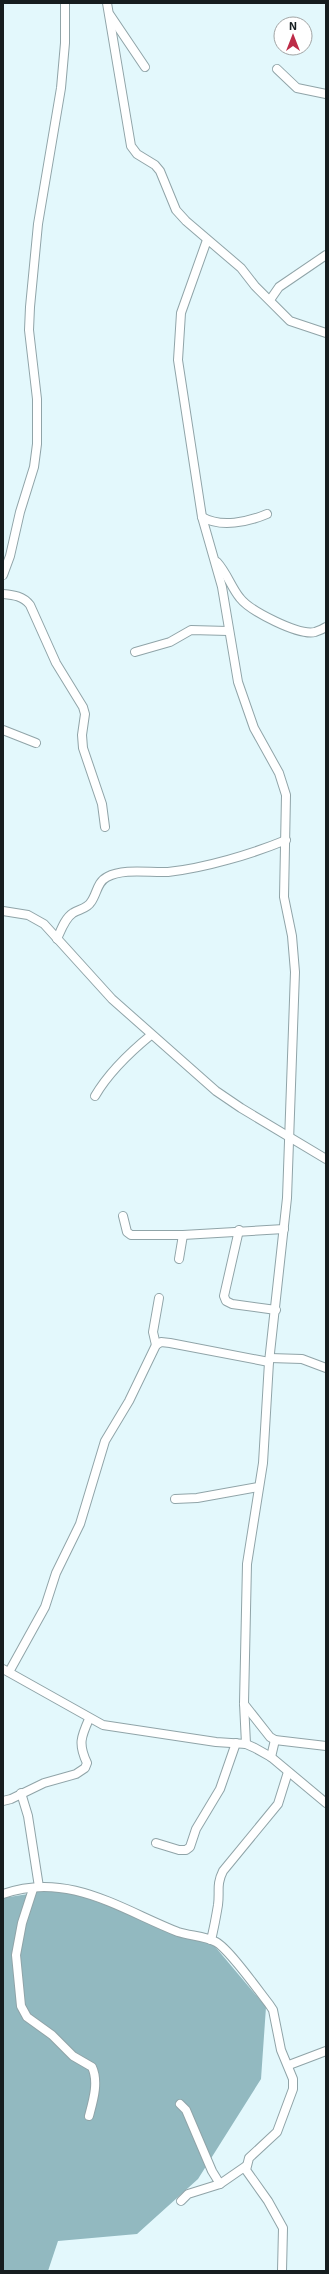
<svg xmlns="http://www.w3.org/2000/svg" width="329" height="2274" font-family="'Exo 2',sans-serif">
  <rect width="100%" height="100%" fill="#e3f8fc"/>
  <path fill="#92b9c0" d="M42,1889H61L212,1943L266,2007L261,2079L198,2179L137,2234L58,2241L48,2271H3V1898L28,1894Z"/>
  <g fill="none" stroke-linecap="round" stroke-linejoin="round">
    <defs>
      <g id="street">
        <path d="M107,3L131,146L137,154L155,165L160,171L176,210L186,221L241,268L255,286L290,321L326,333"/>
        <path d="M110,15L145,67"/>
        <path d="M277,69L297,88L326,94"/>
        <path d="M207,240L181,313L178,360L202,517L222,587L238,682L254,728L279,773L286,795L284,897L292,936L295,972L287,1198L269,1362L263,1463L247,1564L244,1703L246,1744"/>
        <path d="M270,300L279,287L326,255"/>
        <path d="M202,517C221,528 248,522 267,514"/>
        <path d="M217,562C227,573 231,587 240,598C250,611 299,636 315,632C318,631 323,629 326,627"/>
        <path d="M3,575L10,556L20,512L34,467L37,444V399L29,330L30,307L38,224L61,88L65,43V3"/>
        <path d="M3,594C14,595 23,596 30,605L56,663L83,707L85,714L82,735L83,748L102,804L105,827"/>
        <path d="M135,652L170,642L191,630L228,631"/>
        <path d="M3,730L36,743"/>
        <path d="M3,911L28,915L44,924L112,999L216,1091L241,1108L326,1159"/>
        <path d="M57,939C61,930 65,918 73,913C79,909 87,909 91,902C97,894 97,882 107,877C124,868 150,873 168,872C205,868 252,854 286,840"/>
        <path d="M95,1096C109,1072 129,1053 151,1035"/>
        <path d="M123,1216L127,1232L131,1235H183L284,1229"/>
        <path d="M239,1230L224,1296L226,1301L232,1304L276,1310"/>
        <path d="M179,1259L183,1235"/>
        <path d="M156,1345L153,1332L159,1298"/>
        <path d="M270,1358L302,1359L326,1368"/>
        <path d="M175,1499L197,1498L258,1487"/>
        <path d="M3,1669L103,1725L216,1742L246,1744L255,1748L271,1757L326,1803"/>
        <path d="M9,1672L45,1607L56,1573L80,1524L105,1441L129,1401L156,1345L161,1342L170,1343L269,1362"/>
        <path d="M244,1704L270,1737L275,1740L326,1746"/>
        <path d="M271,1757L275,1740"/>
        <path d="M21,1793L28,1816L39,1887"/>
        <path d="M3,1801L11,1799L44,1783L76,1774L85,1768L87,1763C78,1744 81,1737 89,1719"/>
        <path d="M156,1843L179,1850H186L190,1847L196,1829L220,1789L236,1743"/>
        <path d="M33,1889L22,1923L16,1955L21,2006L27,2017L52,2035L73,2056L92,2067C99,2082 93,2101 89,2116"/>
        <path d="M3,1894C68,1871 120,1909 178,1932C190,1936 205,1936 216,1942C229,1949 258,1990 269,2004L273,2010L281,2050L293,2079V2089L277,2132L249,2158L246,2170L268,2201L283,2228L282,2271"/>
        <path d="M211,1940C214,1928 216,1917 218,1905C220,1891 216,1885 223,1871L278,1804L288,1772"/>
        <path d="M289,2065L326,2051"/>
        <path d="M180,2104L186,2110L212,2171L220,2184"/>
        <path d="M181,2201L188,2194L220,2184L246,2166"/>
      </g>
    </defs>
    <use href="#street" stroke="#90a4a8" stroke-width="10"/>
    <use href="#street" stroke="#fff" stroke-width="8"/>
  </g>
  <rect width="329" height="2274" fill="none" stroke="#161d1f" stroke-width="8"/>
  <g transform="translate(293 36)"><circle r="19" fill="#ffffff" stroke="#a2a5a5"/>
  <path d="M0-3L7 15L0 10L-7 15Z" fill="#bd2c48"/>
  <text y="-6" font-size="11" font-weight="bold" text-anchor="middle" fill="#161d1f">N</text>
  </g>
</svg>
